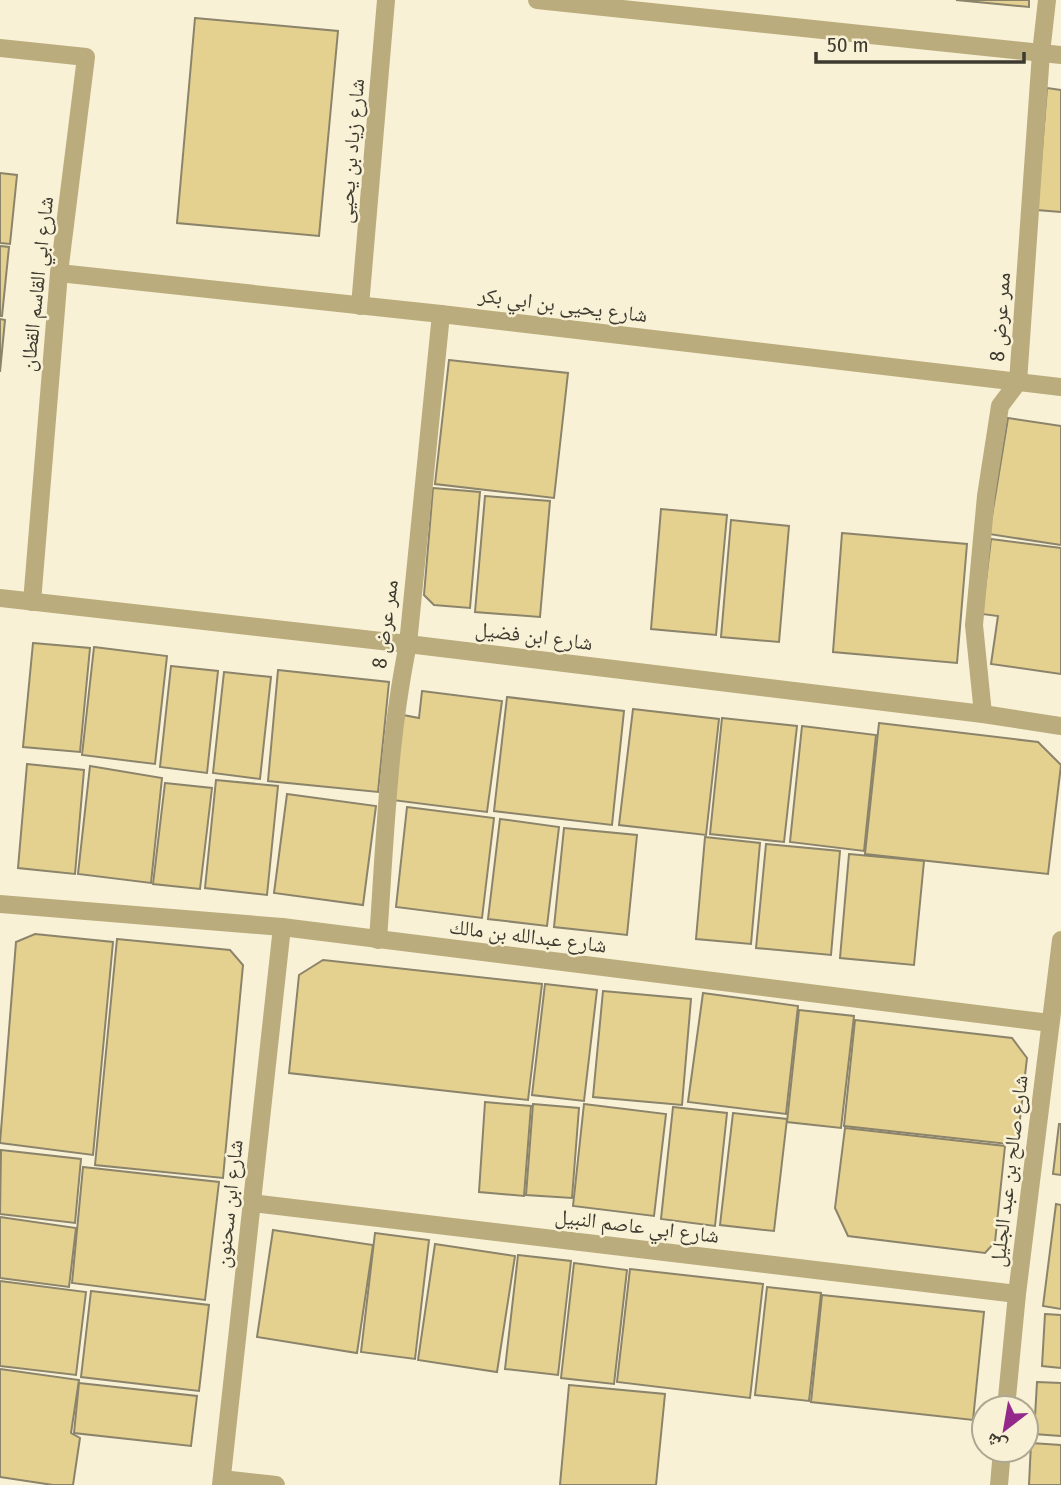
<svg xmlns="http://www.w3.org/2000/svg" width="1061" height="1485" font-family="'Fira Sans Condensed','Noto Naskh Arabic',sans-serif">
  <rect width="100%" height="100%" fill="#f9f1d6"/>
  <g fill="#e5d18f" stroke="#8b846b" stroke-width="2">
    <path d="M956,0H1029V7Z"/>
    <path d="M195,18L338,31L319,236L177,223Z"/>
    <path d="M1047,88L1061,90V212L1037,210Z"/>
    <path d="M0,173L17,175L10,244L0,243Z"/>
    <path d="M0,246L9,247L2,316H0Z"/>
    <path d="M0,319L5,320L0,372Z"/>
    <path d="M449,360L568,373L554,498L435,484Z"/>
    <path d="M1008,418L1061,426V545L989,534Z"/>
    <path d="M433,488L480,492L470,608L434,605L424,595Z"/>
    <path d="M485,496L550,501L540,617L475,612Z"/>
    <path d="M661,509L727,515L716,635L651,629Z"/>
    <path d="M731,520L789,526L779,642L721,637Z"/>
    <path d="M842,533L967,544L957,663L833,652Z"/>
    <path d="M991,539L1061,548V674L991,664L998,616L982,614Z"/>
    <path d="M33,643L90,648L80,752L23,747Z"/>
    <path d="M94,647L167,656L155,764L82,755Z"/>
    <path d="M171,666L218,671L207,773L160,767Z"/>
    <path d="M278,670L389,682L378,792L268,781Z"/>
    <path d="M224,672L271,677L260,779L213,773Z"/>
    <path d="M422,691L502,701L487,812L392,800L403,715L419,718Z"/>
    <path d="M507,697L624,711L612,825L494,811Z"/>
    <path d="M633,709L719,719L706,835L619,825Z"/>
    <path d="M722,718L797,726L784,842L710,834Z"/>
    <path d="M879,723L1038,742L1061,765L1048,874L865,854Z"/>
    <path d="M802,726L876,735L864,851L790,842Z"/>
    <path d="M27,764L84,770L75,874L18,868Z"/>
    <path d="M90,766L162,778L151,883L78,874Z"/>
    <path d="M216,780L278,786L267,895L205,888Z"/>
    <path d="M165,783L212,788L200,889L153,884Z"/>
    <path d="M287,794L376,806L363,905L274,893Z"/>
    <path d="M407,807L494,818L482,918L396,907Z"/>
    <path d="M500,819L559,827L547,926L488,919Z"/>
    <path d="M564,828L637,835L627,935L554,927Z"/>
    <path d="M705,837L760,843L751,944L696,939Z"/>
    <path d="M766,844L840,851L831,955L756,948Z"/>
    <path d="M849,854L924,861L914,965L840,958Z"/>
    <path d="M35,934L113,942L93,1155L0,1143L16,942Z"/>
    <path d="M117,939L230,950L243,965L223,1178L95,1165Z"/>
    <path d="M323,960L542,984L528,1100L289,1073L299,975Z"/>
    <path d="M545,984L597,990L584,1101L532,1095Z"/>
    <path d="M603,991L691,999L682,1105L593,1097Z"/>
    <path d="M703,993L798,1006L786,1114L688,1102Z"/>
    <path d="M799,1010L854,1016L841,1128L787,1122Z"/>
    <path d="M855,1020L1012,1038L1027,1058L1017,1145L844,1126Z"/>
    <path d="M485,1102L531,1106L524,1196L479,1192Z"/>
    <path d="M533,1104L579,1108L572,1198L526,1195Z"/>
    <path d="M584,1104L666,1114L654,1216L573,1206Z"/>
    <path d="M673,1107L727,1113L715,1226L661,1219Z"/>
    <path d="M733,1113L787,1119L774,1231L720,1225Z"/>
    <path d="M1059,1124H1061V1175L1053,1174Z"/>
    <path d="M845,1128L1005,1146L995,1242L985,1253L848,1236L835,1208Z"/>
    <path d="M1,1150L81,1159L75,1223L0,1214Z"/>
    <path d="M83,1167L219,1182L205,1300L72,1283Z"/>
    <path d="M1056,1204L1061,1205V1309L1043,1306Z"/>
    <path d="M0,1217L76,1228L69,1287L0,1278Z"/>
    <path d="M273,1230L373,1245L357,1353L257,1337Z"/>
    <path d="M375,1233L429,1240L415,1359L361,1352Z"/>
    <path d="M435,1244L515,1256L497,1372L418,1360Z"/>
    <path d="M518,1255L571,1261L558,1375L505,1369Z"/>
    <path d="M574,1263L627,1270L614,1384L561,1378Z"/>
    <path d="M630,1269L763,1284L750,1398L617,1382Z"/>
    <path d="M0,1281L86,1292L76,1375L0,1366Z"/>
    <path d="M767,1287L821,1293L809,1401L755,1395Z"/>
    <path d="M91,1291L209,1305L199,1391L81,1377Z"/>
    <path d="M822,1295L984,1312L973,1420L811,1402Z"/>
    <path d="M1045,1314L1061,1315V1368L1042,1366Z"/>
    <path d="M0,1369L79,1380L71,1433L80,1438L73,1485H53L0,1477Z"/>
    <path d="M1037,1382L1061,1383V1436L1034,1434Z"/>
    <path d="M79,1383L197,1396L191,1446L74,1433Z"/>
    <path d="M569,1385L665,1394L656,1485H560Z"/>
    <path d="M1031,1443L1061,1445V1485H1029Z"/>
  </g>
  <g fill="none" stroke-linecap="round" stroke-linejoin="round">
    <g stroke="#baac7c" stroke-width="18">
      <path d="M537,0L1061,55"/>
      <path d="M0,48L86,57L59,273L32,602"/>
      <path d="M59,273L441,314L1061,387"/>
      <path d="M360,306L386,0"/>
      <path d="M0,598L408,644L983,714L1061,726"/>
      <path d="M983,714L974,625L986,496L1000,406L1018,382L1041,53L1047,0"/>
      <path d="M0,904L282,927L1050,1023"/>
      <path d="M378,940C385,841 388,741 408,644L441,314"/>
      <path d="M252,1203L1017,1294"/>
      <path d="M1006,1408L1017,1294L1061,940"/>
      <path d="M222,1479L276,1485"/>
      <path d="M221,1485L282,927"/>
      <path d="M999,1485L1002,1450"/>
    </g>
  </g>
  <g text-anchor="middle" stroke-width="5" stroke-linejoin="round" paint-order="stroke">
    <g font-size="21" fill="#3d3a2f" stroke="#f9f1d6">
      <text transform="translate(351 151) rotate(-85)" y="7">شارع زياد بن يحيى</text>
      <text transform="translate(37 284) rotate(-84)" y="7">شارع ابي القاسم القطان</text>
      <text transform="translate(563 305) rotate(7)" y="7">شارع يحيى بن ابي بكر</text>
      <text transform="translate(1000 317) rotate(-86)" y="7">ممر عرض 8</text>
      <text transform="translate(385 624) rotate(-82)" y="7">ممر عرض 8</text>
      <text transform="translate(534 636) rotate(7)" y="7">شارع ابن فضيل</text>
      <text transform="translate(528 936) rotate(7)" y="7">شارع عبدالله بن مالك</text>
      <text transform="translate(1009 1171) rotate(-83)" y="7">شارع صالح بن عبد الجليل</text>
      <text transform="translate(229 1204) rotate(-84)" y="7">شارع ابن سحنون</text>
      <text transform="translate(637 1226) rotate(7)" y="7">شارع ابي عاصم النبيل</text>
    </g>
  </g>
  <g transform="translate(1005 1429) rotate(211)"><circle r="33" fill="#f9f1d6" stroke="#aea893" stroke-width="2"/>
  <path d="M0-5L12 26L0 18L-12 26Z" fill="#94288b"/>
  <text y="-10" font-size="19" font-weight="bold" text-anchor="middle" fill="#3d3a2f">ش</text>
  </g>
  <path d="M816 52v10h208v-10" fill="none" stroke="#3d3a2f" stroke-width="3.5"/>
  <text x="827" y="52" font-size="21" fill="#3d3a2f" stroke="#f9f1d6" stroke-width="5" paint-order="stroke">50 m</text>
</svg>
